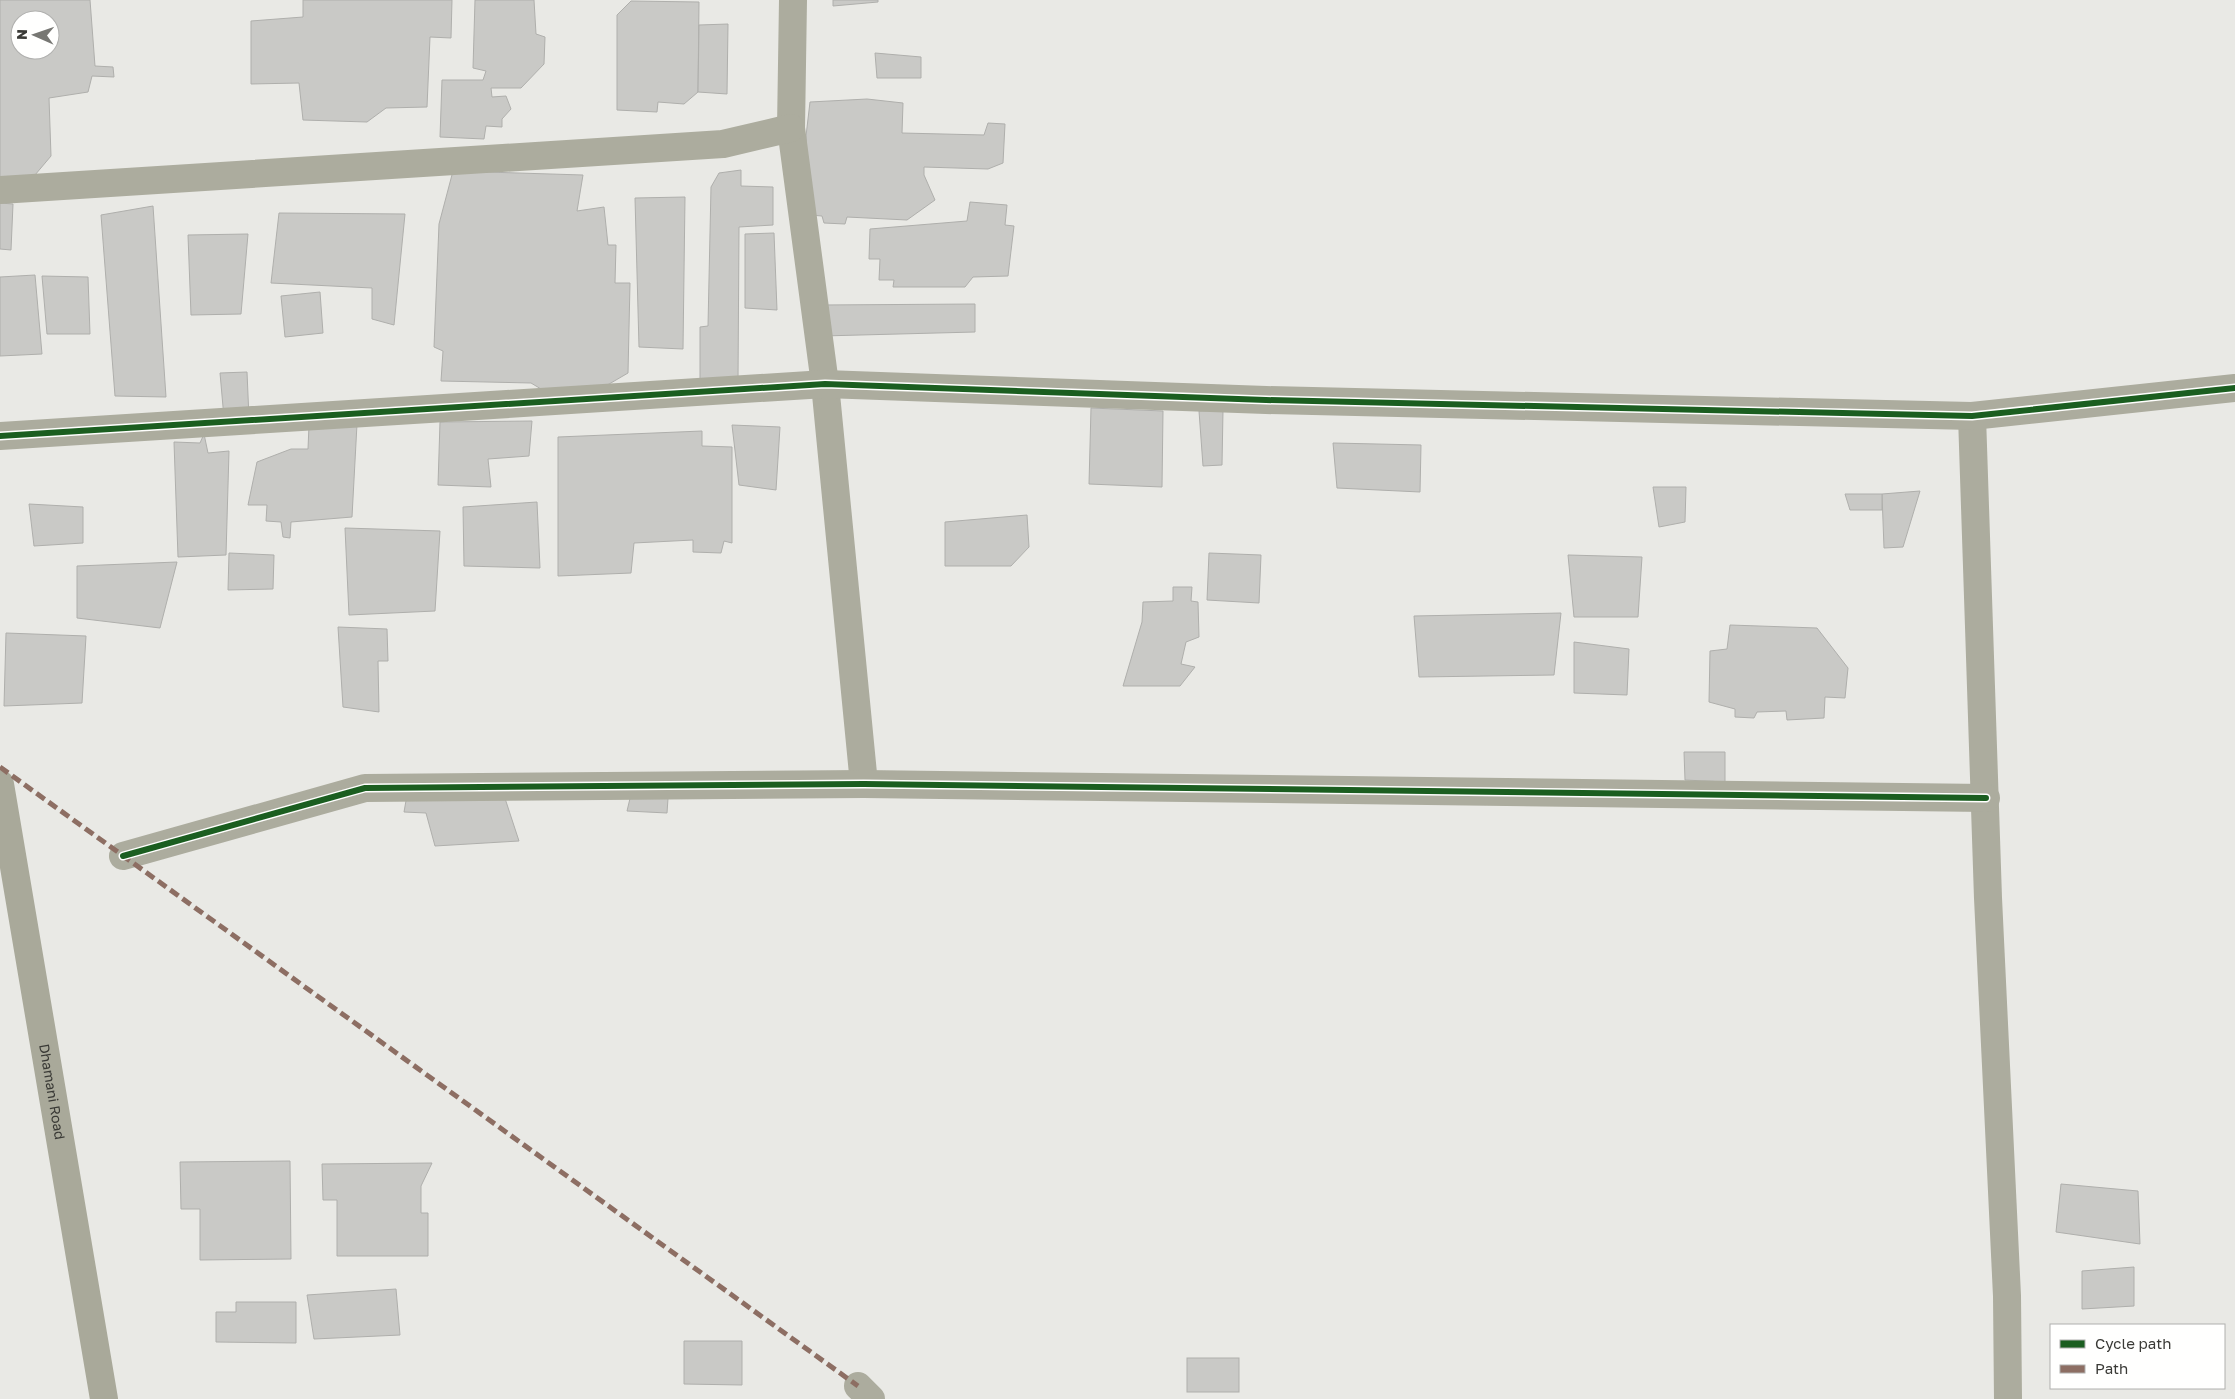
<svg xmlns="http://www.w3.org/2000/svg" width="2235" height="1399" font-family="'Golos Text',sans-serif">
  <rect width="100%" height="100%" fill="#e9e9e5"/>
  <g fill="#c9c9c6" stroke="#afafac" fill-rule="evenodd">
    <path d="M0,0H90L95,66L113,67L114,77L92,76L88,92L49,98L51,156L24,188H0ZM20,20H50V50H20Z"/>
    <path d="M303,0H452L451,38L430,37L427,107L386,108L367,122L303,120L299,83L251,84V21L303,17Z"/>
    <path d="M475,0H534L536,34L545,37L544,64L521,88H491L492,97L506,96L511,109L502,119V127L486,126L484,139L440,137L442,80H483L486,71L473,68Z"/>
    <path d="M833,0H878V2L833,6Z"/>
    <path d="M631,1L699,2L698,92L684,104L658,102L657,112L617,110V15Z"/>
    <path d="M728,24L727,94L698,92L699,25Z"/>
    <path d="M875,53L921,57V78H877Z"/>
    <path d="M867,99L903,103L902,133L984,135L988,123L1005,124L1003,163L988,169L924,167V175L935,200L907,220L847,217L845,224L824,223L822,216L810,215L806,136L810,102Z"/>
    <path d="M741,170V186L773,187V225L739,227L738,382L700,387V327L708,326L711,187L719,173Z"/>
    <path d="M453,171L583,175L577,211L604,207L608,245H616L615,283H630L628,373L604,387L551,395L531,383L441,381L443,351L434,347L439,224Z"/>
    <path d="M685,197L683,349L639,347L635,198Z"/>
    <path d="M970,202L1007,205L1005,225L1014,226L1008,276L973,277L965,287H893L894,280H879L880,259H869L870,229L967,221Z"/>
    <path d="M0,203L13,204L11,250L0,249Z"/>
    <path d="M153,206L166,397L115,396L101,215Z"/>
    <path d="M279,213L405,214L394,325L372,319V288L271,283Z"/>
    <path d="M774,233L777,310L745,308V234Z"/>
    <path d="M248,234L241,314L191,315L188,235Z"/>
    <path d="M35,275L42,354L0,356V277Z"/>
    <path d="M42,276L88,277L90,334H47Z"/>
    <path d="M320,292L323,333L285,337L281,296Z"/>
    <path d="M975,304V332L822,336V305Z"/>
    <path d="M247,372L249,418H224L220,373Z"/>
    <path d="M1091,408L1163,411L1162,487L1089,484Z"/>
    <path d="M1223,410L1222,465L1203,466L1199,411Z"/>
    <path d="M532,421L529,456L488,459L491,487L438,485L440,422Z"/>
    <path d="M357,424L352,517L291,522L290,538L283,537L281,522L266,521L267,505H248L257,462L291,449H308L309,425Z"/>
    <path d="M732,425L780,427L776,490L739,485Z"/>
    <path d="M702,431V446L732,447V543L724,541L721,553L693,552V540L634,543L631,573L558,576V437Z"/>
    <path d="M204,434L208,453L229,451L226,555L178,557L174,442L200,443Z"/>
    <path d="M1333,443L1421,445L1420,492L1337,488Z"/>
    <path d="M1653,487H1686L1685,522L1659,527Z"/>
    <path d="M1920,491L1903,547L1884,548L1882,494Z"/>
    <path d="M1845,494H1882V510H1850Z"/>
    <path d="M537,502L540,568L464,566L463,507Z"/>
    <path d="M29,504L83,507V543L34,546Z"/>
    <path d="M1027,515L1029,547L1011,566H945V522Z"/>
    <path d="M345,528L440,531L435,611L349,615Z"/>
    <path d="M229,553L274,555L273,589L228,590Z"/>
    <path d="M1209,553L1261,555L1259,603L1207,600Z"/>
    <path d="M1568,555L1642,557L1638,617H1574Z"/>
    <path d="M177,562L160,628L77,618V566Z"/>
    <path d="M1173,587H1192L1191,601L1198,602L1199,637L1186,642L1181,664L1195,667L1180,686H1123L1142,622L1143,602L1173,601Z"/>
    <path d="M1561,613L1554,675L1419,677L1414,616Z"/>
    <path d="M1730,625L1817,628L1848,668L1845,698L1825,697L1824,718L1787,720L1786,711L1757,712L1754,718L1735,717V709L1709,702L1710,651L1727,649Z"/>
    <path d="M338,627L387,629L388,661H378L379,712L343,707Z"/>
    <path d="M6,633L86,636L82,703L4,706Z"/>
    <path d="M1574,642L1629,649L1627,695L1574,693Z"/>
    <path d="M1684,752H1725V782L1685,780Z"/>
    <path d="M497,774L519,841L435,846L426,813L404,812L410,778Z"/>
    <path d="M669,784L667,813L627,811L633,786Z"/>
    <path d="M290,1161L291,1259L200,1260V1209H181L180,1162Z"/>
    <path d="M432,1163L421,1186V1213H428V1256H337V1200H323L322,1164Z"/>
    <path d="M2061,1184L2138,1191L2140,1244L2056,1232Z"/>
    <path d="M2134,1267V1306L2082,1309V1271Z"/>
    <path d="M396,1289L400,1335L314,1339L307,1295Z"/>
    <path d="M236,1302H296V1343L216,1342V1312H236Z"/>
    <path d="M684,1341H742V1385L684,1384Z"/>
    <rect x="1187" y="1358" width="52" height="34"/>
  </g>
  <g fill="none" stroke-linecap="round" stroke-linejoin="round">
    <g stroke="#acac9e" stroke-width="28">
      <path d="M793,0L791,128L825,384L864,784"/>
      <path d="M0,190L723,144L791,128"/>
      <path d="M1972,416L1988,898L2007,1296L2008,1399"/>
      <path d="M0,436L825,384L1266,400L1972,416L2235,388"/>
      <path d="M123,856L365,788L864,784L1986,798"/>
      <path d="M858,1386L871,1399"/>
    </g>
    <path stroke="#a9a99a" stroke-width="28" id="s1" d="M0,784L104,1399"/>
    <path stroke="#8d6e63" stroke-width="5" stroke-dasharray="10 5" stroke-linecap="butt" d="M0,767L858,1386"/>
    <defs>
      <g id="cycleway">
        <path d="M0,436L825,384L1266,400L1972,416L2235,388"/>
        <path d="M123,856L365,788L864,784L1986,798"/>
      </g>
    </defs>
    <use href="#cycleway" stroke="#fffffe" stroke-width="9"/>
    <use href="#cycleway" stroke="#1b5e20" stroke-width="6"/>
  </g>
  <g text-anchor="middle" stroke-width="4.5" stroke-linejoin="round" paint-order="stroke">
    <g font-size="14" fill="#3a3a36" stroke="#fffffe">
      <text dy="5" stroke="none"><textPath href="#s1" startOffset="312">Dhamani Road</textPath></text>
    </g>
  </g>
  <rect x="2050" y="1324" width="175" height="65" fill="#fffffe" stroke="#b0b0ae"/>
  <rect x="2060" y="1340" width="25" height="8" fill="#1b5e20" stroke="#b0b0ae"/>
  <text x="2095" y="1349" font-size="15" fill="#3a3a36">Cycle path</text>
  <rect x="2060" y="1365" width="25" height="8" fill="#8d6e63" stroke="#b0b0ae"/>
  <text x="2095" y="1374" font-size="15" fill="#3a3a36">Path</text>
  <g transform="translate(35 35) rotate(272)"><circle r="24" fill="#fffffe" stroke="#b0b0ae"/>
  <path d="M0-4L9 19L0 12L-9 19Z" fill="#777773"/>
  <text y="-8" font-size="14" font-weight="bold" text-anchor="middle" fill="#3a3a36">N</text>
  </g>
</svg>
